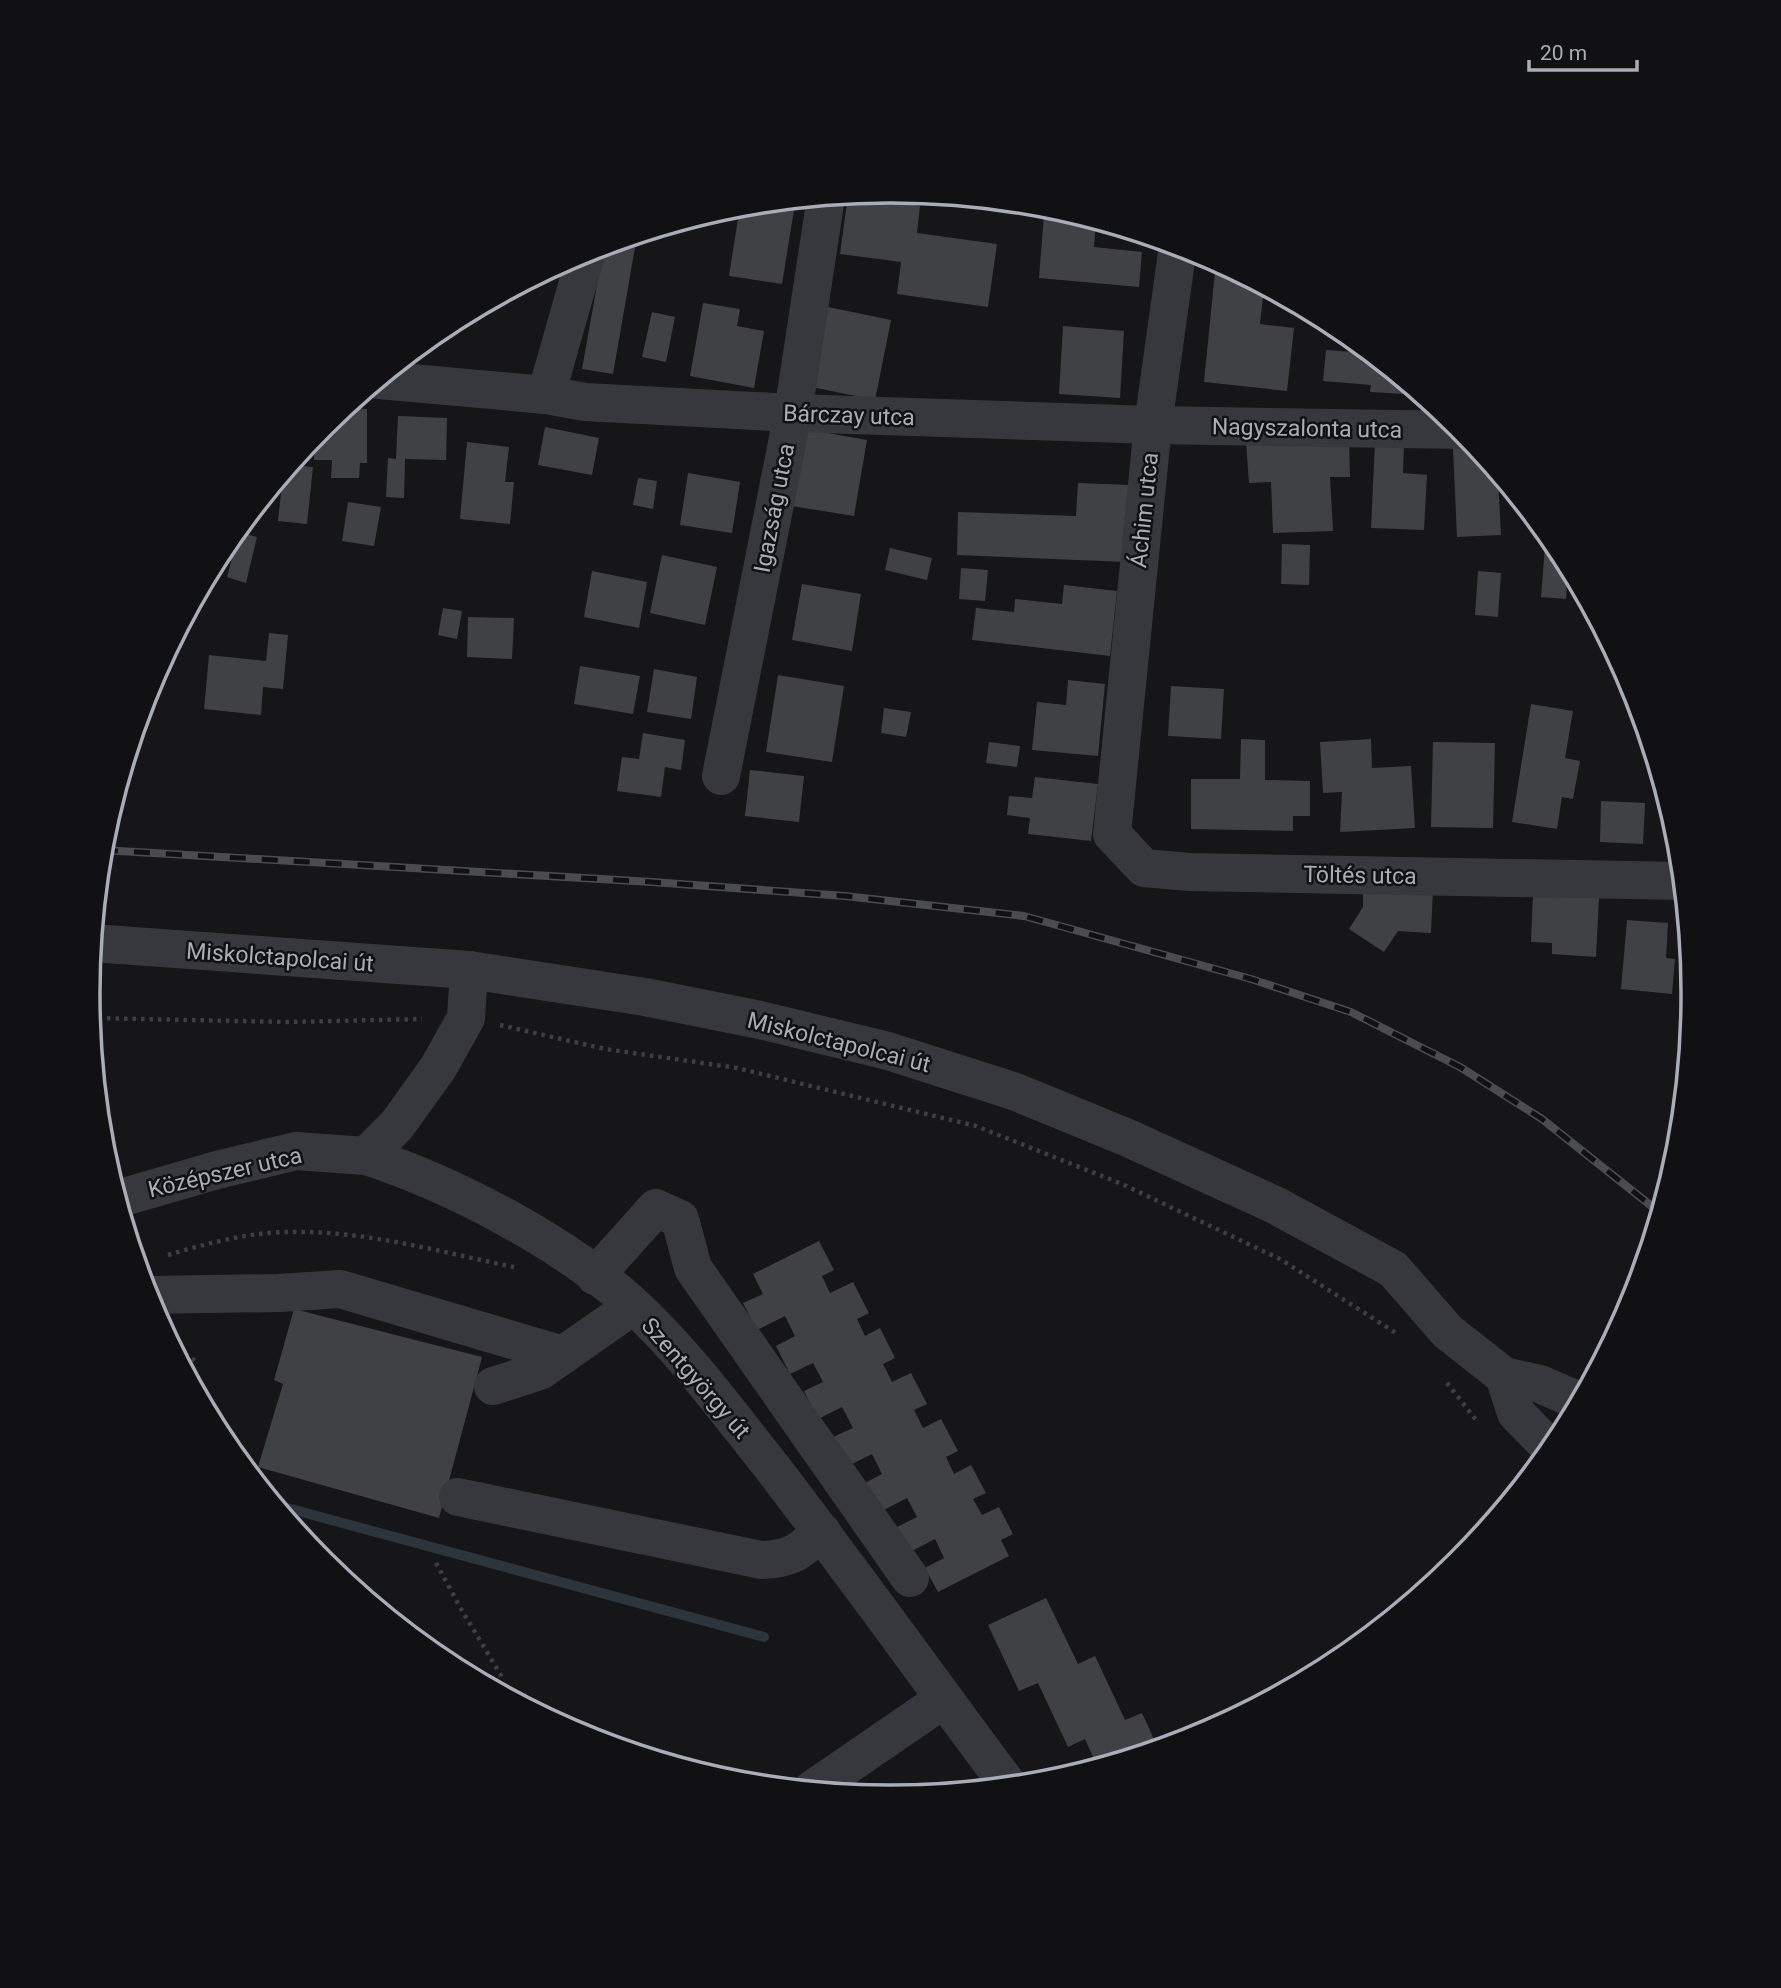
<svg xmlns="http://www.w3.org/2000/svg" width="1781" height="1988" font-family="Roboto,sans-serif">
  <rect width="100%" height="100%" fill="#161618"/>
  <g fill="none" stroke-linecap="round" stroke-linejoin="round">
    <path stroke="#2c353c" stroke-width="10" d="M276,1505L764,1637"/>
  </g>
  <g fill="#404145">
    <path d="M848,195L920,206L917,233L997,244L988,307L897,294L901,262L840,254Z"/>
    <path d="M756,204L794,210L782,284L729,276L740,206Z"/>
    <path d="M1044,215L1096,221L1094,247L1142,252L1139,287L1039,278Z"/>
    <path d="M637,236L613,374L582,369L604,246Z"/>
    <path d="M1216,262L1264,287L1260,324L1294,328L1287,391L1204,382Z"/>
    <path d="M703,303L740,309L737,326L764,331L754,388L690,376Z"/>
    <path d="M828,307L891,320L875,400L812,387Z"/>
    <path d="M652,312L675,317L666,362L642,357Z"/>
    <path d="M1063,326L1124,331L1120,398L1059,394Z"/>
    <path d="M1326,350L1369,353L1421,395L1370,392L1371,385L1323,381Z"/>
    <path d="M345,408L367,409V463H360L359,478H331L332,460H314L315,436Z"/>
    <path d="M398,416L447,418L446,460L405,459L404,498L386,497L388,458L396,459Z"/>
    <path d="M545,427L599,438L592,475L538,465Z"/>
    <path d="M805,429L867,440L854,516L792,506Z"/>
    <path d="M1349,438L1350,477H1330L1333,531L1273,533L1271,482L1249,483L1246,442Z"/>
    <path d="M467,442L509,447L505,482H514L510,524L460,519Z"/>
    <path d="M1375,443L1404,444L1403,473L1427,475L1424,530L1371,528Z"/>
    <path d="M1476,447L1501,478H1498L1501,535L1457,537L1453,448Z"/>
    <path d="M291,465L313,467L307,524L278,521L283,475Z"/>
    <path d="M688,473L740,482L732,533L680,525Z"/>
    <path d="M638,478L657,481L653,509L633,505Z"/>
    <path d="M1078,483L1130,485L1127,562L957,555L958,512L1076,516Z"/>
    <path d="M348,502L381,507L374,546L342,541Z"/>
    <path d="M239,532L257,537L246,583L227,577Z"/>
    <path d="M1546,533L1558,548L1568,566L1566,599L1541,597Z"/>
    <path d="M1282,544L1310,545L1309,585L1281,584Z"/>
    <path d="M890,548L932,558L927,580L885,570Z"/>
    <path d="M662,555L717,567L705,625L650,613Z"/>
    <path d="M961,568L988,570L985,601L959,599Z"/>
    <path d="M592,571L647,582L639,628L584,617Z"/>
    <path d="M1478,571L1501,573L1498,617L1475,615Z"/>
    <path d="M802,584L861,594L852,651L792,640Z"/>
    <path d="M1064,585L1117,591L1110,656L972,640L976,608L1014,612L1015,599L1062,604Z"/>
    <path d="M443,608L462,611L457,639L438,635Z"/>
    <path d="M468,617L514,618L512,659L467,657Z"/>
    <path d="M269,633L288,635L283,689L263,687L261,715L204,709L209,655L266,661Z"/>
    <path d="M580,666L640,676L633,714L574,704Z"/>
    <path d="M654,669L697,677L691,719L647,712Z"/>
    <path d="M778,675L844,686L832,762L766,752Z"/>
    <path d="M1068,680L1105,684L1098,756L1032,750L1037,702L1066,705Z"/>
    <path d="M1171,686L1224,689L1221,739L1168,736Z"/>
    <path d="M1531,704L1573,711L1565,758L1580,761L1573,799L1562,797L1557,829L1512,822Z"/>
    <path d="M884,708L911,712L906,737L881,733Z"/>
    <path d="M643,733L685,740L681,770L665,767L661,797L617,791L622,757L639,759Z"/>
    <path d="M1241,739L1265,740V780L1310,781V816H1293V831L1191,829V779H1240Z"/>
    <path d="M1371,739L1372,768L1411,766L1415,828L1340,832L1342,792L1323,793L1320,742Z"/>
    <path d="M989,742L1020,746L1017,767L986,763Z"/>
    <path d="M1433,742L1495,743L1493,828L1431,827Z"/>
    <path d="M750,770L804,776L799,822L745,816Z"/>
    <path d="M1035,777L1098,784L1091,841L1028,834L1030,818L1007,815L1009,796L1032,798Z"/>
    <path d="M1601,801L1645,803L1643,844L1600,842Z"/>
    <path d="M1363,888L1433,890L1431,933L1398,931L1384,952L1349,929L1363,907Z"/>
    <path d="M1533,894L1599,897L1596,957L1552,954V943L1531,942Z"/>
    <path d="M1627,920L1668,923L1666,958L1675,959L1672,994L1621,989Z"/>
    <path d="M819,1241L834,1270L822,1276L830,1293L853,1282L869,1313L857,1319L865,1336L880,1328L895,1358L883,1364L892,1382L911,1373L927,1404L914,1410L923,1428L941,1419L958,1451L946,1457L954,1474L971,1465L986,1493L973,1499L982,1515L999,1507L1013,1534L1001,1540L1009,1556L938,1592L925,1568L944,1558L935,1539L910,1552L897,1527L917,1517L907,1498L878,1513L863,1484L882,1474L872,1454L848,1466L833,1437L853,1428L842,1407L818,1419L804,1391L823,1382L813,1363L790,1374L776,1346L795,1336L785,1316L757,1330L743,1303L763,1294L753,1274Z"/>
    <path d="M294,1309L482,1357L439,1518L258,1467L283,1384L274,1380Z"/>
    <path d="M1046,1598L1078,1664L1095,1656L1125,1720L1142,1713L1158,1748L1097,1766L1085,1739L1068,1747L1038,1683L1019,1691L988,1625Z"/>
  </g>
  <g fill="none" stroke-linecap="round" stroke-linejoin="round">
    <g stroke="#3d3f44" stroke-width="4.5" stroke-dasharray="3.5 5" stroke-linecap="butt">
      <path d="M90,1018L287,1022L422,1019"/>
      <path d="M500,1025L605,1049L737,1068L976,1126L1122,1184L1280,1259L1396,1333"/>
      <path d="M168,1255C204,1244 250,1232 288,1232C364,1230 440,1252 514,1267"/>
      <path d="M171,1344L197,1362"/>
      <path d="M1447,1383L1476,1420"/>
      <path d="M436,1563L461,1609L502,1677"/>
    </g>
    <g stroke="#37383d" stroke-width="38">
      <path d="M1178,246L1153,425L1112,834L1144,868L1189,872L1682,881"/>
      <path d="M379,380L546,395L585,402L793,413L1153,425L1461,430"/>
      <path d="M546,395L587,251"/>
      <path d="M721,776L793,413L826,197"/>
      <path d="M92,943L469,970L645,997L760,1020L888,1051L1016,1092L1128,1138L1275,1205L1393,1269L1448,1332L1504,1376L1540,1384L1579,1401"/>
      <path d="M366,1156C455,1185 563,1242 633,1305C685,1353 727,1411 771,1466C852,1571 929,1679 1008,1785"/>
      <path d="M117,1199L217,1170L296,1151L366,1156L397,1125L438,1068L466,1018L469,970"/>
      <path d="M595,1276L656,1208L680,1219L693,1268L910,1578"/>
      <path d="M147,1295L279,1293L340,1289L563,1355"/>
      <path d="M1504,1376L1516,1413L1551,1449"/>
      <path d="M493,1386L540,1371L633,1306"/>
      <path d="M458,1497L761,1560C793,1559 798,1552 822,1532"/>
      <path d="M813,1789L944,1699"/>
    </g>
    <defs>
      <path id="rail" d="M102,850L652,882L845,896L1024,916L1251,979L1351,1012L1460,1067L1542,1119L1659,1212"/>
    </defs>
    <use href="#rail" stroke="#4a4c52" stroke-width="8"/>
    <use href="#rail" stroke="#111113" stroke-width="5" stroke-dasharray="16" stroke-linecap="butt"/>
  </g>
  <g text-anchor="middle" stroke-width="5" stroke-linejoin="round" paint-order="stroke">
    <g font-size="23" fill="#a8adb8" stroke="#111113">
      <text transform="translate(849 415) rotate(2)" y="8">Bárczay utca</text>
      <text transform="translate(1307 428) rotate(1)" y="8">Nagyszalonta utca</text>
      <text transform="translate(774 508) rotate(-79)" y="8">Igazság utca</text>
      <text transform="translate(1144 510) rotate(-84)" y="8">Áchim utca</text>
      <text transform="translate(1360 875) rotate(1)" y="8">Töltés utca</text>
      <text transform="translate(280 957) rotate(4)" y="8">Miskolctapolcai út</text>
      <text transform="translate(839 1042) rotate(14)" y="8">Miskolctapolcai út</text>
      <text transform="translate(225 1172) rotate(-13)" y="8">Középszer utca</text>
      <text transform="translate(696 1378) rotate(49)" y="8">Szentgyörgy út</text>
    </g>
  </g>
  <path d="M0 0H1781V1988H0ZM890 203H891A790 790 0 0 1 1681 993V995A790 790 0 0 1 891 1785H890A790 790 0 0 1 100 995V993A790 790 0 0 1 890 203Z" fill="#111113" fill-rule="evenodd"/>
  <path fill="none" stroke="#a8adb8" stroke-width="3.5" d="M890 203H891A790 790 0 0 1 1681 993V995A790 790 0 0 1 891 1785H890A790 790 0 0 1 100 995V993A790 790 0 0 1 890 203Z"/>
  <path d="M1529 60v10h108v-10" fill="none" stroke="#a8adb8" stroke-width="3.5"/>
  <text x="1540" y="60" font-size="21" fill="#a8adb8" stroke="#111113" stroke-width="5" paint-order="stroke">20 m</text>
</svg>
